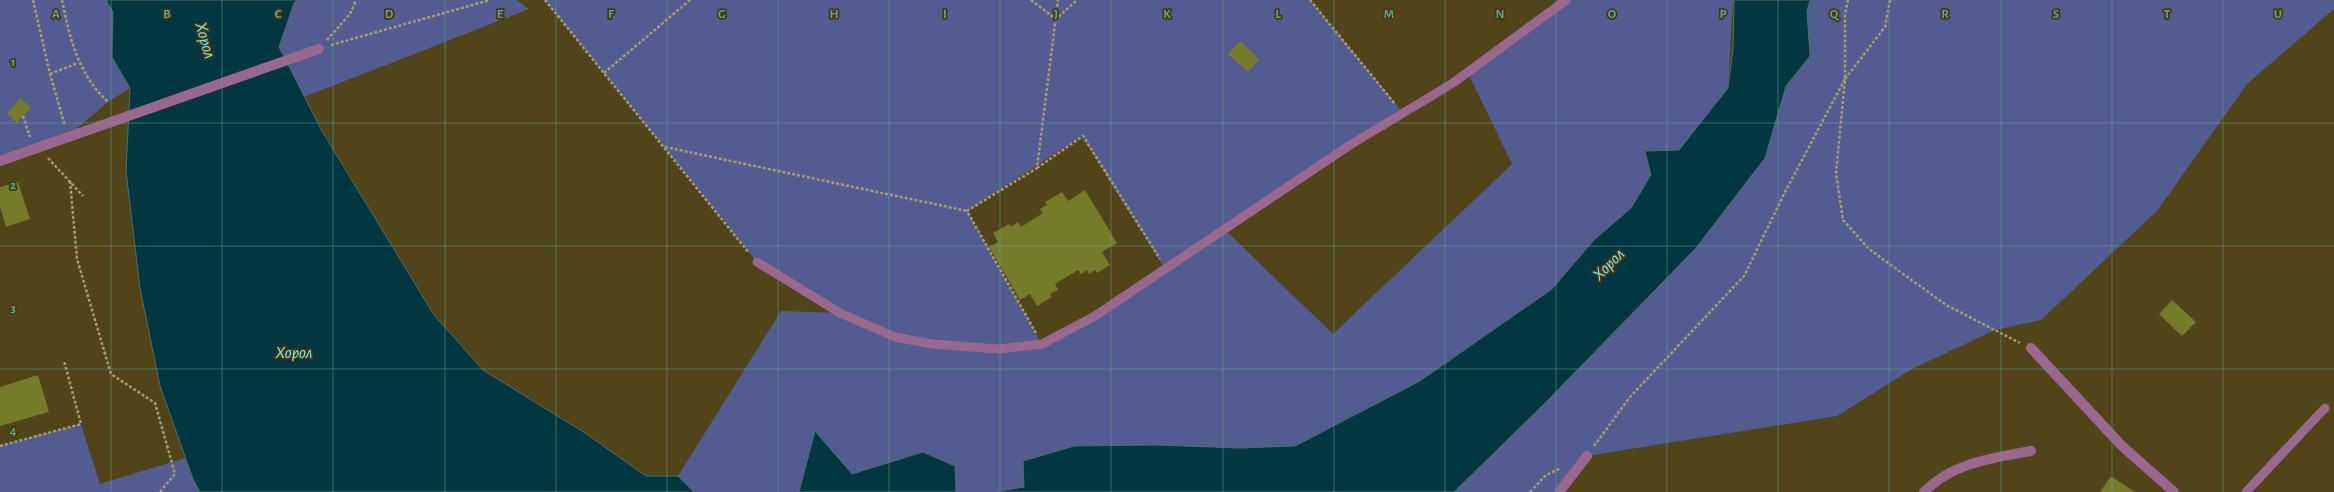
<svg xmlns="http://www.w3.org/2000/svg" width="2334" height="492" font-family="'Alegreya Sans',sans-serif">
  <rect width="100%" height="100%" fill="#504418"/>
  <g fill="#525c90" fill-rule="evenodd">
    <path d="M0,0H106L113,12L112,57L130,88L108,102L68,136L0,161Z"/>
    <path d="M297,0H517L529,9L304,97L279,47L294,3Z"/>
    <path d="M545,0H1310L1403,113L1225,230L1333,334L1512,164L1468,73L1566,0H1733L1728,88L1679,150L1645,151L1651,175L1631,208L1552,289L1420,381L1295,446L1240,448L1155,445L1074,446L1024,487L995,492H956L955,466L923,452L852,474L815,432L799,492H694L678,476L781,311L839,313L757,262ZM1082,136L1165,269L1042,344L967,211Z"/>
    <path d="M1810,0H2334V9L2247,84L2157,211L2041,320L1995,330L1912,369L1837,416L1587,456L1559,492H1454L1545,403L1765,158L1786,86L1810,56L1807,11Z"/>
    <path d="M81,424L100,484L185,458L193,479L200,492H0V446Z"/>
  </g>
  <g fill="#023640" stroke="#4d6e69">
    <path d="M106,0H297L294,3L279,47L322,131L434,315L483,370L585,433L646,476H678L694,492H200L193,479L160,386L140,288L126,171L130,88L112,57L113,12Z"/>
    <path d="M1734,0H1810L1807,11L1810,56L1786,86L1765,158L1696,248L1545,403L1454,492H995L1024,487L1023,461L1074,446L1155,445L1240,448L1295,446L1420,381L1552,289L1594,240L1631,208L1651,175L1645,151L1679,150L1728,88L1733,49Z"/>
    <path d="M815,431L852,474L923,452L955,466L956,492H799Z"/>
  </g>
  <g fill="#747c2a">
    <path d="M1240,41L1259,59L1248,72L1228,54Z"/>
    <path d="M20,98L31,107L17,123L7,114Z"/>
    <path d="M18,182L30,219L6,227L0,207V187Z"/>
    <path d="M1085,190L1117,243L1102,252L1110,265L1097,273L1095,270L1089,274L1087,270L1081,274L1078,270L1055,284L1058,290L1050,294L1052,297L1037,306L1030,294L1020,300L989,247L998,242L993,233L1009,224L1011,227L1018,222L1021,227L1043,213L1040,209L1047,205L1045,202L1062,192L1068,201Z"/>
    <path d="M2172,300L2196,322L2182,336L2159,314Z"/>
    <path d="M38,375L49,412L0,426V387Z"/>
    <path d="M2111,476L2135,492H2100Z"/>
  </g>
  <g fill="none" stroke-linecap="round" stroke-linejoin="round">
    <g stroke="#a69b71" stroke-width="2.5" stroke-dasharray="3 2" stroke-linecap="butt">
      <path d="M33,0L50,74L65,126"/>
      <path d="M62,0C70,39 78,74 108,102"/>
      <path d="M545,0L749,253"/>
      <path d="M1031,0L1056,19L1077,0"/>
      <path d="M1310,0L1395,104"/>
      <path d="M1890,0L1885,27L1845,79L1836,173L1843,220L1869,249L1946,305L2020,343"/>
      <path d="M327,40L350,14L356,0"/>
      <path d="M331,45L490,0"/>
      <path d="M604,73L690,0"/>
      <path d="M50,74L78,63"/>
      <path d="M23,116L30,137"/>
      <path d="M665,147L967,211"/>
      <path d="M48,158L83,196"/>
      <path d="M1037,168L1083,136L1160,259"/>
      <path d="M70,181L77,259L111,374L155,403L175,474L160,492"/>
      <path d="M1036,333L967,211L1037,168L1058,0"/>
      <path d="M0,446L81,424L64,361"/>
      <path d="M1594,446L1630,397L1744,276L1785,192L1845,79V14L1848,0"/>
      <path d="M1530,492L1546,475L1561,468"/>
    </g>
    <g stroke="#9a678f" stroke-width="9">
      <path d="M757,262L840,313L895,337L932,344L998,349L1042,344L1095,316L1350,145L1453,83L1566,0"/>
      <path d="M2246,492L2325,408"/>
    </g>
    <g stroke="#9a678f" stroke-width="10">
      <path d="M0,161L319,49"/>
      <path d="M2031,348L2122,446L2174,492"/>
      <path d="M1559,492L1587,456"/>
      <path d="M1924,492C1952,463 1992,458 2031,451"/>
    </g>
  </g>
  <path fill="none" stroke="#62a18e" stroke-width="1" stroke-opacity="0.55" d="M111,0V492M222,0V492M333,0V492M445,0V492M556,0V492M667,0V492M778,0V492M889,0V492M1000,0V492M1111,0V492M1223,0V492M1334,0V492M1445,0V492M1556,0V492M1667,0V492M1778,0V492M1889,0V492M2001,0V492M2112,0V492M2223,0V492M0,123H2334M0,246H2334M0,369H2334"/>
  <g text-anchor="middle" stroke-width="3.5" stroke-linejoin="round" paint-order="stroke">
    <g font-size="17" font-style="italic" fill="#84e6fc" stroke="#45390c">
      <text transform="translate(206 40) rotate(74)" y="6">Хорол</text>
      <text transform="translate(1608 264) rotate(-45)" y="6">Хорол</text>
      <text x="294" y="358">Хорол</text>
    </g>
  </g>
  <g font-size="13" text-anchor="middle" font-weight="bold" fill="#62a18e" stroke="#45390c" stroke-width="3.5" stroke-linejoin="round" paint-order="stroke">
    <text x="56" y="18">A</text>
    <text x="167" y="18">B</text>
    <text x="278" y="18">C</text>
    <text x="389" y="18">D</text>
    <text x="500" y="18">E</text>
    <text x="611" y="18">F</text>
    <text x="722" y="18">G</text>
    <text x="834" y="18">H</text>
    <text x="945" y="18">I</text>
    <text x="1056" y="18">J</text>
    <text x="1167" y="18">K</text>
    <text x="1278" y="18">L</text>
    <text x="1389" y="18">M</text>
    <text x="1500" y="18">N</text>
    <text x="1612" y="18">O</text>
    <text x="1723" y="18">P</text>
    <text x="1834" y="18">Q</text>
    <text x="1945" y="18">R</text>
    <text x="2056" y="18">S</text>
    <text x="2167" y="18">T</text>
    <text x="2278" y="18">U</text>
    <text x="13" y="66">1</text>
    <text x="13" y="189">2</text>
    <text x="13" y="312">3</text>
    <text x="13" y="435">4</text>
  </g>
</svg>
